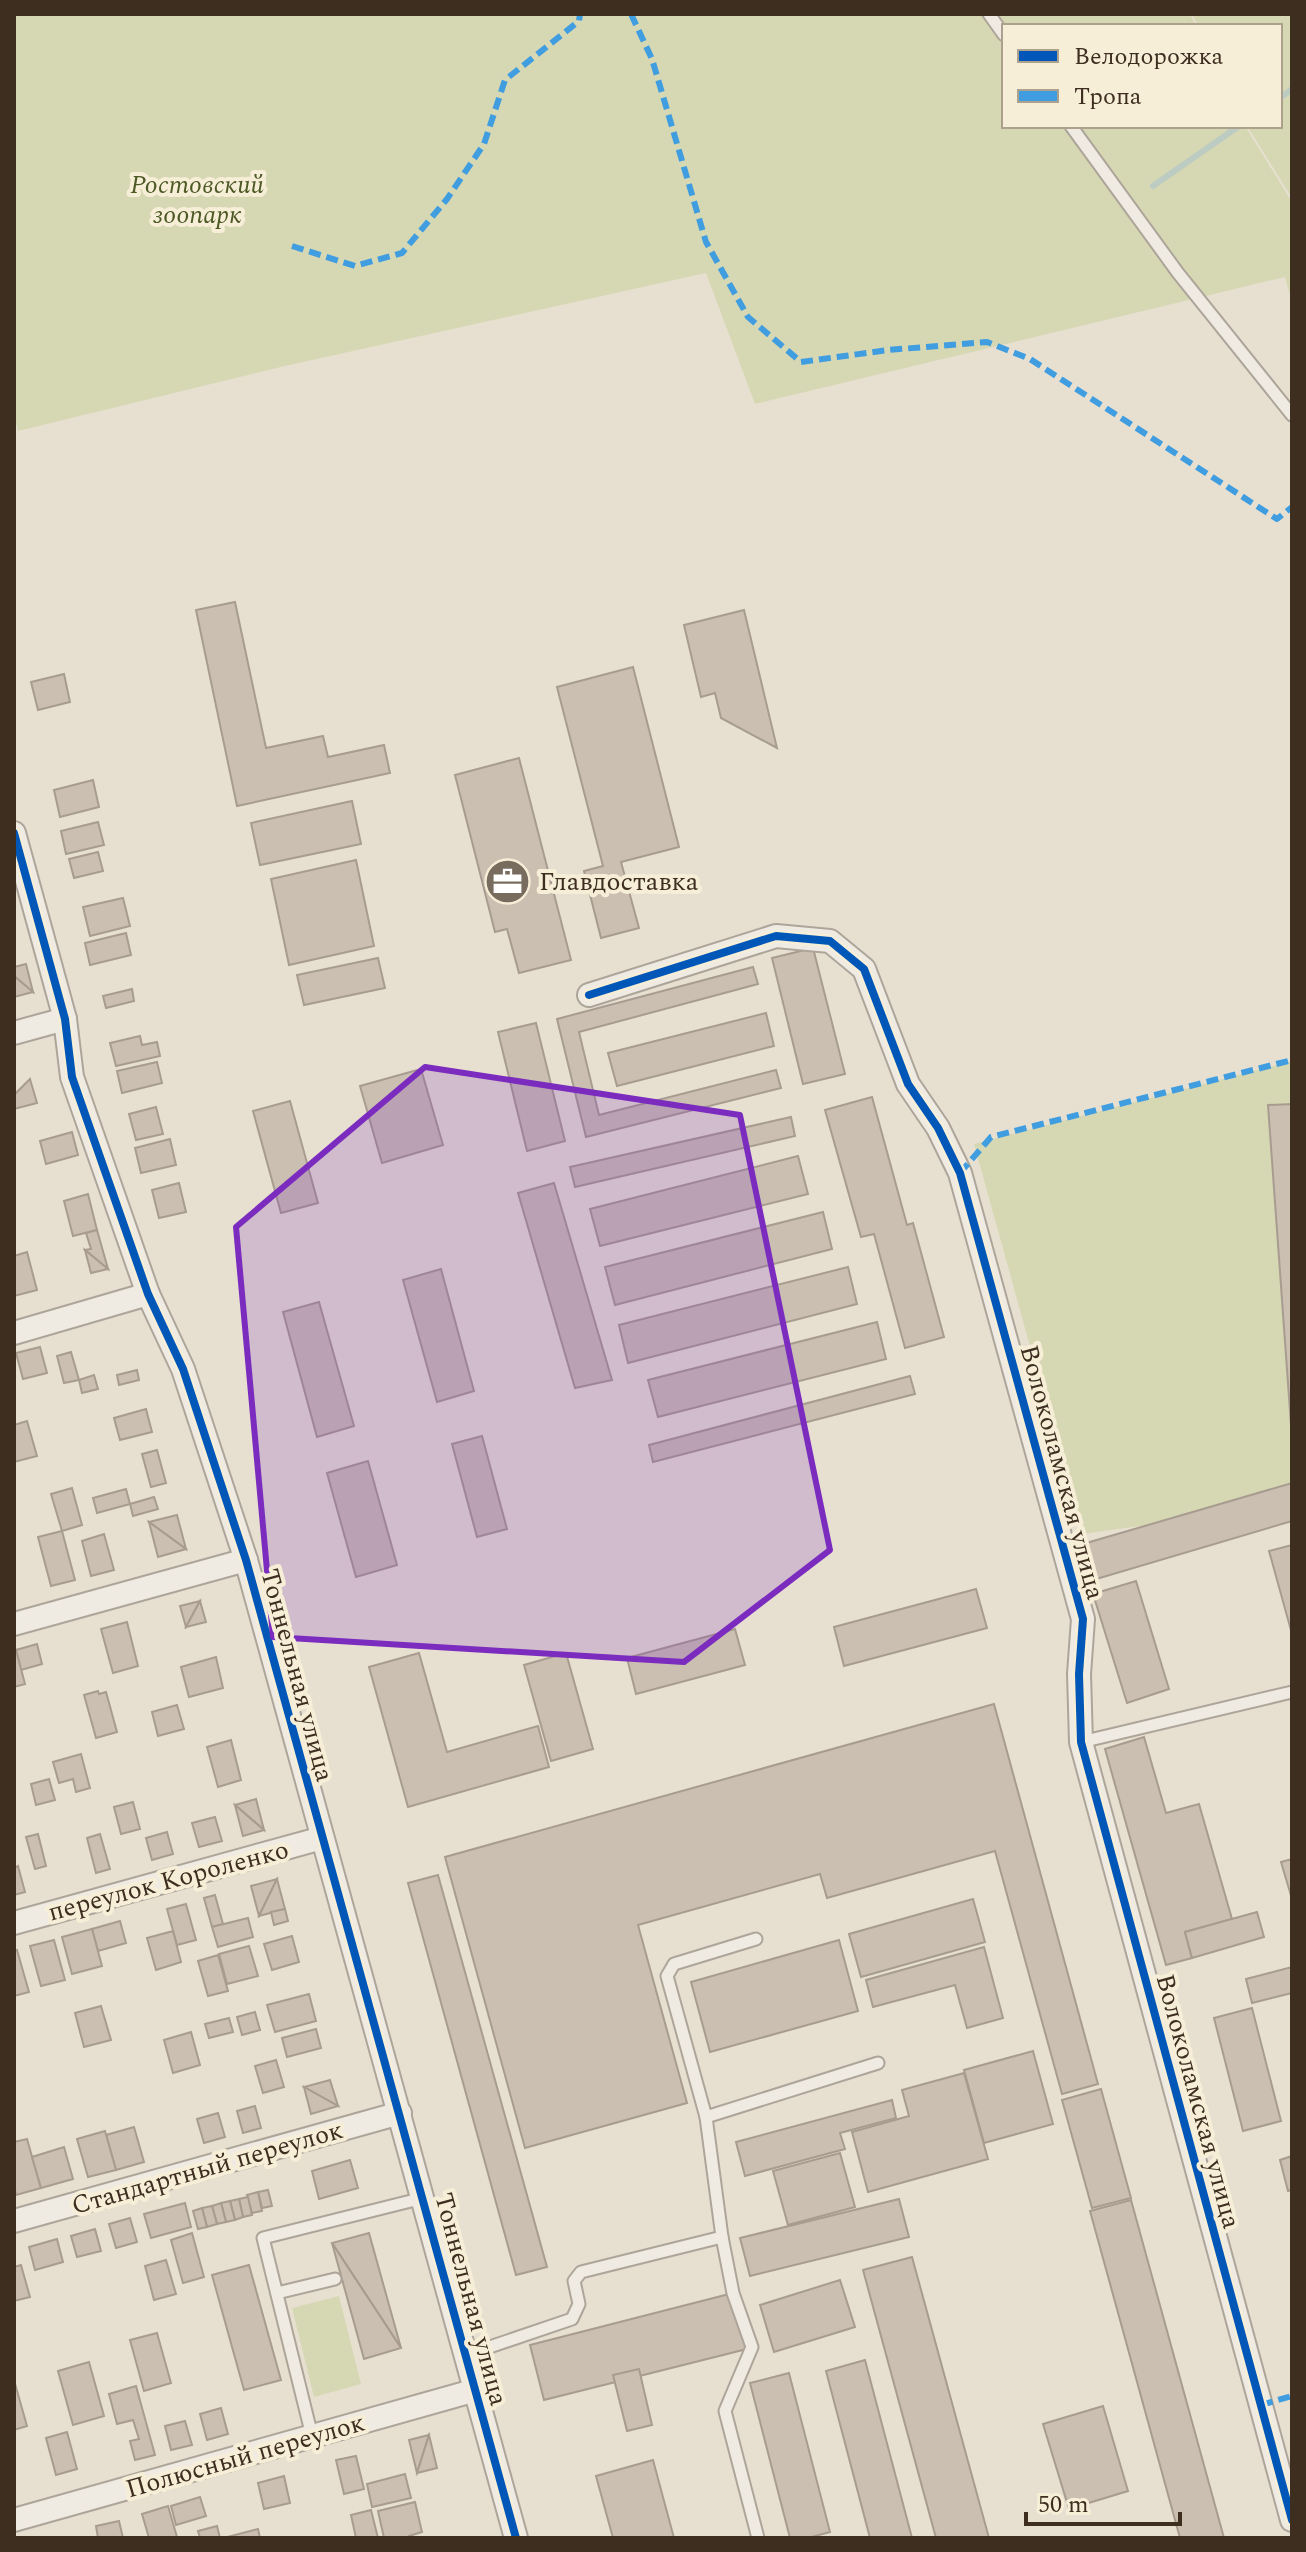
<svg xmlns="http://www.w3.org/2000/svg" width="1306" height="2552" font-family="Spectral,serif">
  <rect width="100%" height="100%" fill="#e7e0d1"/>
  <g fill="#d6d7b3">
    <path d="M14,14H1190L1196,26H1004V126H1245L1292,202V303L1285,277L755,404L706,273L285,366L18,431L14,414Z"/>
    <path d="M1192,14H1292V198L1247,126H1280V26H1198Z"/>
    <path d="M1292,1061V1505L1082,1534L974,1144Z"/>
    <path d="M339,2296L361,2384L314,2397L292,2308Z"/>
  </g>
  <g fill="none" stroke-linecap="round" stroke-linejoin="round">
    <g stroke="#bcccc2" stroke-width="6">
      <path d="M1280,98L1292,89"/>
      <path d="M1153,186L1239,126"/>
    </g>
  </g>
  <g fill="#cbbfb2" stroke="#a89c90" stroke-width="2">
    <path d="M235,602L266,748L323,736L328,757L384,745L390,773L237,806L196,610Z"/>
    <path d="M744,610L777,748L721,718L715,693L701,697L684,625Z"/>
    <path d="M633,667L679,847L621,862L639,928L601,938L584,871L603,866L557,687Z"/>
    <path d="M64,674L70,702L38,710L31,682Z"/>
    <path d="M519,758L571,960L519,973L507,929L495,932L455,775Z"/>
    <path d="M93,780L99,807L60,817L54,790Z"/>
    <path d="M352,801L361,844L260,865L251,823Z"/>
    <path d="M98,822L104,845L66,854L61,831Z"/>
    <path d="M98,852L103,871L74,878L69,859Z"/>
    <path d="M356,860L374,946L289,965L271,879Z"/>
    <path d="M123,898L130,926L90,936L83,907Z"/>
    <path d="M126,933L131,955L90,965L85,943Z"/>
    <path d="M813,948L845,1074L803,1084L772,958Z"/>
    <path d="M378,958L385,988L304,1005L297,975Z"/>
    <path d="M26,964L33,992L14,976V967Z"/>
    <path d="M753,967L758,984L579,1032L599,1115L776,1070L781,1088L586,1137L557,1019Z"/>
    <path d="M14,976L33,992L14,997Z"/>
    <path d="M132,989L134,1001L106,1008L103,996Z"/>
    <path d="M766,1013L774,1046L617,1086L608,1053Z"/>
    <path d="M536,1023L565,1141L527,1151L498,1032Z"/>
    <path d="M140,1036L142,1045L157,1042L160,1056L116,1066L110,1043Z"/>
    <path d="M157,1062L162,1083L122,1093L117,1071Z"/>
    <path d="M421,1069L443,1145L382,1163L360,1086Z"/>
    <path d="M30,1079L37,1103L14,1109V1095Z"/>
    <path d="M872,1097L907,1225L913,1223L944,1337L905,1348L874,1234L861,1237L825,1110Z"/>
    <path d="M290,1101L318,1203L281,1213L253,1111Z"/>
    <path d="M1292,1104V1425H1291L1268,1105Z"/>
    <path d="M156,1107L163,1134L136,1140L129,1114Z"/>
    <path d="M791,1117L795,1136L575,1187L570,1167Z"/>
    <path d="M72,1132L78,1155L46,1164L40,1141Z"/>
    <path d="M170,1139L176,1165L141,1173L135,1148Z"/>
    <path d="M798,1156L808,1194L600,1246L590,1209Z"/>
    <path d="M179,1183L186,1212L159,1218L152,1190Z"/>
    <path d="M554,1183L612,1380L575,1388L518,1193Z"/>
    <path d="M88,1194L97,1230L73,1236L64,1201Z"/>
    <path d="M823,1212L832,1249L615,1305L605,1267Z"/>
    <path d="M97,1230L108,1269L85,1250L91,1249L86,1233Z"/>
    <path d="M85,1250L108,1269L91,1273Z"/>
    <path d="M27,1252L37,1290L14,1296V1256Z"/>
    <path d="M848,1267L857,1304L628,1363L619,1325Z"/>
    <path d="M441,1269L474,1391L437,1402L403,1280Z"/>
    <path d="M319,1302L354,1426L317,1437L283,1312Z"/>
    <path d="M877,1322L886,1359L658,1417L648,1380Z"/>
    <path d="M40,1347L47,1373L23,1379L16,1353Z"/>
    <path d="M71,1352L79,1380L64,1383L57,1356Z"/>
    <path d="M137,1370L139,1380L119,1385L117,1375Z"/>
    <path d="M94,1375L98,1389L82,1393L79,1380Z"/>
    <path d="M910,1376L915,1394L653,1462L649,1445Z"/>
    <path d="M146,1409L152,1432L120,1440L114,1418Z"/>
    <path d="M27,1421L37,1456L14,1462V1425Z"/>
    <path d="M482,1436L507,1529L477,1537L452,1444Z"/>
    <path d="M157,1450L166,1483L151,1487L142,1454Z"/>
    <path d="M368,1461L397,1565L356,1577L327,1473Z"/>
    <path d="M1292,1483V1521L1093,1580L1083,1544Z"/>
    <path d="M72,1488L82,1525L62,1531L51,1494Z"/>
    <path d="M126,1489L130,1504L97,1513L93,1498Z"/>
    <path d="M154,1497L158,1509L133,1516L130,1504Z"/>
    <path d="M177,1515L186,1549L149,1522Z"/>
    <path d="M149,1522L186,1549L158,1557Z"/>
    <path d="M62,1531L75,1580L51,1586L38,1537Z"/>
    <path d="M104,1534L114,1570L91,1576L82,1541Z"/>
    <path d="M1292,1545V1634L1269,1551Z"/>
    <path d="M1136,1581L1169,1689L1127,1703L1093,1594Z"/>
    <path d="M976,1589L987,1628L844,1666L834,1627Z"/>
    <path d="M200,1601L186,1627L180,1606Z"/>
    <path d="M200,1601L206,1622L186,1627Z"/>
    <path d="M127,1622L138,1666L113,1673L101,1629Z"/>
    <path d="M735,1629L745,1665L636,1694L627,1658Z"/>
    <path d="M37,1644L42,1664L21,1670L16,1650Z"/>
    <path d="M16,1650L25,1684L14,1687V1651Z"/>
    <path d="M419,1653L447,1752L538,1726L549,1767L408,1807L369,1667Z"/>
    <path d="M566,1653L593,1749L551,1761L524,1665Z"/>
    <path d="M216,1657L223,1688L189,1697L181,1667Z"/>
    <path d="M98,1691L99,1694L106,1692L117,1732L96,1738L84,1695Z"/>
    <path d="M994,1704L1098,2084L1062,2094L995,1851L827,1898L820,1874L638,1925L687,2103L525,2148L445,1857Z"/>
    <path d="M177,1705L184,1729L158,1736L152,1712Z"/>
    <path d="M1144,1737L1166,1813L1199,1804L1232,1919L1185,1932L1192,1958L1166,1965L1105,1749Z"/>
    <path d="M231,1740L241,1780L218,1787L207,1747Z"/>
    <path d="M81,1754L90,1788L76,1792L73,1779L59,1783L53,1762Z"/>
    <path d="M49,1779L55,1800L36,1805L31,1784Z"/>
    <path d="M256,1799L264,1830L235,1805Z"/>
    <path d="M133,1802L140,1829L121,1834L114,1807Z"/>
    <path d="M235,1805L264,1830L243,1836Z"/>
    <path d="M215,1817L222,1841L199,1847L192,1823Z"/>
    <path d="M167,1832L173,1854L152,1860L146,1838Z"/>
    <path d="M38,1834L46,1866L35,1869L26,1837Z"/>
    <path d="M100,1834L110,1869L96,1873L87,1838Z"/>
    <path d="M1292,1859V1899L1281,1862Z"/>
    <path d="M18,1866L25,1892L14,1895V1868Z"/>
    <path d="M438,1875L547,2267L516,2275L408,1883Z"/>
    <path d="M277,1879L259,1916L251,1886Z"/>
    <path d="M277,1879L285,1909L259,1916Z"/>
    <path d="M215,1895L223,1924L212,1927L204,1898Z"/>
    <path d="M973,1899L985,1942L861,1977L849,1934Z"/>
    <path d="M186,1904L196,1940L177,1945L167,1909Z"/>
    <path d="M285,1909L288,1921L274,1925L271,1912Z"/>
    <path d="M1257,1912L1264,1937L1192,1958L1185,1932Z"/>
    <path d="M248,1918L253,1937L218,1947L212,1927Z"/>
    <path d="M120,1921L126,1943L98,1951L92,1929Z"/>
    <path d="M92,1929L102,1966L72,1974L62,1937Z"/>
    <path d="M173,1931L181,1962L156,1970L147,1938Z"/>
    <path d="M292,1936L299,1962L272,1970L264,1944Z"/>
    <path d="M54,1940L65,1980L41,1986L30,1946Z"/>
    <path d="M839,1940L858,2011L710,2052L691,1982Z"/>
    <path d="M249,1946L258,1976L227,1984L219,1954Z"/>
    <path d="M984,1947L1003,2018L967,2028L955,1985L873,2007L866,1980Z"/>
    <path d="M17,1950L29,1992L14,1996V1951Z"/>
    <path d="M218,1955L228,1991L208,1996L198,1961Z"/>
    <path d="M1292,1967V1993L1252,2003L1246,1979Z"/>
    <path d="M309,1994L316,2021L275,2032L267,2005Z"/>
    <path d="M101,2006L111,2040L84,2047L75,2013Z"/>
    <path d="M1252,2008L1281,2121L1243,2131L1214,2018Z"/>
    <path d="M255,2012L260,2030L242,2035L237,2017Z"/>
    <path d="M229,2018L233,2032L209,2038L205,2024Z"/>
    <path d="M316,2029L321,2048L287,2057L282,2038Z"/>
    <path d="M191,2032L200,2065L173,2073L164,2040Z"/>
    <path d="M1033,2051L1053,2124L984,2143L964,2070Z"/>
    <path d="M276,2060L284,2087L263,2093L255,2066Z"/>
    <path d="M964,2073L988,2159L868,2192L852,2132L909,2116L902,2090Z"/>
    <path d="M330,2080L338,2106L304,2087Z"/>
    <path d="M304,2087L338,2106L311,2114Z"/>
    <path d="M1101,2089L1131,2198L1092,2208L1062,2100Z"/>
    <path d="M892,2100L896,2118L840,2133L845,2149L745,2176L736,2142Z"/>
    <path d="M255,2106L261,2128L243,2133L237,2111Z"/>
    <path d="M218,2113L225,2137L204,2143L197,2119Z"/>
    <path d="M134,2127L144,2162L116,2170L106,2135Z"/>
    <path d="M105,2131L116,2170L88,2177L77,2139Z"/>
    <path d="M27,2139L41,2188L16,2195L14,2186V2142Z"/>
    <path d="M64,2147L73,2179L41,2188L32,2157Z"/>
    <path d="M840,2153L855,2207L788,2225L773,2171Z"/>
    <path d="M1292,2156V2190L1288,2191L1280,2160Z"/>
    <path d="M350,2160L358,2188L319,2199L312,2171Z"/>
    <path d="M268,2190L272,2206L262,2208L258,2192Z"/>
    <path d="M258,2192L262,2211L252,2213L247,2195Z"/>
    <path d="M248,2197L252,2215L243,2217L239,2199Z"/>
    <path d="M239,2199L243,2217L235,2220L230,2201Z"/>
    <path d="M899,2199L909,2237L750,2276L740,2238Z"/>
    <path d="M1131,2200L1224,2538H1180L1090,2211Z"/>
    <path d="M230,2201L235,2220L226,2222L221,2203Z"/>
    <path d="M185,2203L191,2227L151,2238L144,2214Z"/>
    <path d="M221,2203L226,2222L217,2224L212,2206Z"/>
    <path d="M212,2206L217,2224L207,2227L202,2208Z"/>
    <path d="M202,2208L207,2227L198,2229L193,2211Z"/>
    <path d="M130,2218L137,2242L116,2248L109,2224Z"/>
    <path d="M95,2229L101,2251L77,2257L71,2236Z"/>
    <path d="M192,2233L204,2277L183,2283L171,2240Z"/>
    <path d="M369,2233L401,2348L332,2243Z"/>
    <path d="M57,2239L63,2262L35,2270L29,2247Z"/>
    <path d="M332,2243L401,2348L364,2359Z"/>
    <path d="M912,2257L989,2538H936L863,2270Z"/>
    <path d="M166,2260L176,2294L154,2300L145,2266Z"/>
    <path d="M21,2265L30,2297L14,2301V2267Z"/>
    <path d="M249,2265L281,2380L244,2390L212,2275Z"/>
    <path d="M840,2280L855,2327L774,2352L760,2305Z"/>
    <path d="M733,2293L747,2349L544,2400L530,2345Z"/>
    <path d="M157,2333L171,2383L144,2391L130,2340Z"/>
    <path d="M865,2360L912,2538H870L826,2371Z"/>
    <path d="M89,2362L104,2416L73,2425L58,2371Z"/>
    <path d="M639,2369L652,2425L627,2431L613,2375Z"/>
    <path d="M789,2373L830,2532L808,2538H790L750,2383Z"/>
    <path d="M14,2380L27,2426L14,2430Z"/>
    <path d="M136,2386L155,2455L135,2460L130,2441L139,2439L133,2420L117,2424L109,2394Z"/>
    <path d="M1103,2406L1128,2491L1069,2509L1043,2424Z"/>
    <path d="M221,2408L228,2434L207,2440L200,2414Z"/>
    <path d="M185,2421L192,2445L171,2450L165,2426Z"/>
    <path d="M67,2432L77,2469L56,2475L46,2438Z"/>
    <path d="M429,2435L417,2473L409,2440Z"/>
    <path d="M429,2435L437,2468L417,2473Z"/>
    <path d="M356,2456L364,2489L344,2494L336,2460Z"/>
    <path d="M653,2460L674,2538H613L596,2476Z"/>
    <path d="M405,2474L411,2498L372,2507L367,2484Z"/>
    <path d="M284,2476L290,2503L264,2509L258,2483Z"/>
    <path d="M200,2497L206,2516L176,2525L171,2506Z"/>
    <path d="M415,2502L422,2532L409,2536V2538H384L378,2511Z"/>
    <path d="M168,2506L177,2537L149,2538L142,2514Z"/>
    <path d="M371,2510L378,2538H356L351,2515Z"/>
    <path d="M119,2521L123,2538H98L96,2526Z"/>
    <path d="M217,2526L220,2538H200L198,2531Z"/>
    <path d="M258,2529L260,2538H227V2537Z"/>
  </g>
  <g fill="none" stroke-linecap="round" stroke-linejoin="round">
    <defs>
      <g id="lane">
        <path d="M989,14L1004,35"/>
        <path d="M1071,126L1178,273L1292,415"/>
        <path d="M1081,1742L1292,1692"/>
        <path d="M706,2117L878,2063"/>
        <path d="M722,2237L706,2117L667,1976L674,1964L756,1939"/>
        <path d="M277,2293L335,2279"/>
        <path d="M466,2355L572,2319L579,2304L574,2281L581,2272L722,2237L733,2293L752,2347L725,2411L758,2538"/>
        <path d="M312,2436L263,2238L423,2198"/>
      </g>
      <g id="street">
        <path d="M14,833L65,1019L72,1077L148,1294L183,1369L246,1560L516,2538"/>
        <path d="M589,995L776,936L830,941L864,969L908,1084L938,1128L960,1173L1083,1619L1079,1674L1081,1742L1292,2520"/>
        <path d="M14,1033L65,1019"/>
        <path d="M14,1333L148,1294"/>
        <path d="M14,1624L246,1560"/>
        <path d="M14,1923L322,1838"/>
        <path d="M14,2221L400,2113"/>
        <path d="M14,2520L476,2390"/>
      </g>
    </defs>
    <use href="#lane" stroke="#ada599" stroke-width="15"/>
    <use href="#street" stroke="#ada599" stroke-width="26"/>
    <use href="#lane" stroke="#efebe3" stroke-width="11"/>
    <use href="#street" stroke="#efebe3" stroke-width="22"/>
    <g stroke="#3f9de0" stroke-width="6" stroke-dasharray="12 6" stroke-linecap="butt">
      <path d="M631,14L652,59L706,242L748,317L801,362L888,350L987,342L1030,359L1277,519L1292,507"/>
      <path d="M292,246L355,266L402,253L447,199L484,144L505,80L579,21L580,14"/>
      <path d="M960,1173L991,1137L1292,1060"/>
      <path d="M1261,2405L1292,2396"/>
    </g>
    <defs>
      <g id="cycleway">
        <path d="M14,833L65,1019L72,1077L148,1294L183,1369L246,1560L516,2538"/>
        <path d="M589,995L776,936L830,941L864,969L908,1084L938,1128L960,1173L1083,1619L1079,1674L1081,1742L1292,2520"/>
      </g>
    </defs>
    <use href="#cycleway" stroke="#f7eed8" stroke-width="13"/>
    <use href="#cycleway" stroke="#0057b8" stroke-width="8"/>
  </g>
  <path fill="#7b2cbf" fill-opacity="0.2" stroke="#7b2cbf" stroke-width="6" stroke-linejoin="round" d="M425,1067L740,1115L830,1550L684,1662L273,1637L236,1227Z"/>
  <defs>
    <symbol id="office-disc" viewBox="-11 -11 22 22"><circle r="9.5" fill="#786c5e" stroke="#f7eed8"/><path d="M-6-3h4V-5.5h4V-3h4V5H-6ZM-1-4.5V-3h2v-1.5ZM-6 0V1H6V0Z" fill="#fff"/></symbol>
  </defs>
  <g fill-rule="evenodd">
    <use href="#office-disc" x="482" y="856" width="51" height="51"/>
  </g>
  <g text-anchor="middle" stroke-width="8" stroke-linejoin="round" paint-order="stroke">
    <g font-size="26" font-style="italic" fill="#4d5a26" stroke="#f7eed8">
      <text x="197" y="193">Ростовский<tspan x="197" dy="30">зоопарк</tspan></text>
    </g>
    <g font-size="26" fill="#3d2e20" stroke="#f7eed8" text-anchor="start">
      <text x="539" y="890">Главдоставка</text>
    </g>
    <g font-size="26" fill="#3d2e20" stroke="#f7eed8">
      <text transform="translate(1063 1472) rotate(75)" y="9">Волоколамская улица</text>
      <text transform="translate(298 1675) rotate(75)" y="9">Тоннельная улица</text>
      <text transform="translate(168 1880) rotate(-15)" y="9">переулок Короленко</text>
      <text transform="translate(1199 2101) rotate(75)" y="9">Волоколамская улица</text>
      <text transform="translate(207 2167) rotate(-16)" y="9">Стандартный переулок</text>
      <text transform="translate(472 2299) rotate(75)" y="9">Тоннельная улица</text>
      <text transform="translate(245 2455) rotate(-16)" y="9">Полюсный переулок</text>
    </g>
  </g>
  <rect width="1306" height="2552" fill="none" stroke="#3d2e20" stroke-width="32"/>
  <rect x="1002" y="24" width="280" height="104" fill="#f7eed8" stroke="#ada18e" stroke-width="2"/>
  <rect x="1018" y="50" width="40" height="12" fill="#0057b8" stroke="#ada18e" stroke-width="2"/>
  <text x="1074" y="64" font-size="24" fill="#3d2e20">Велодорожка</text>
  <rect x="1018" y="90" width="40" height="12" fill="#3f9de0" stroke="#ada18e" stroke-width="2"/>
  <text x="1074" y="104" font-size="24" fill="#3d2e20">Тропа</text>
  <path d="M1026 2512v12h154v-12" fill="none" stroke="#3d2e20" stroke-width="4"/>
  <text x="1038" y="2512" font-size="24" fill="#3d2e20" stroke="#f7eed8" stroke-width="6" paint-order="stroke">50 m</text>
</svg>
